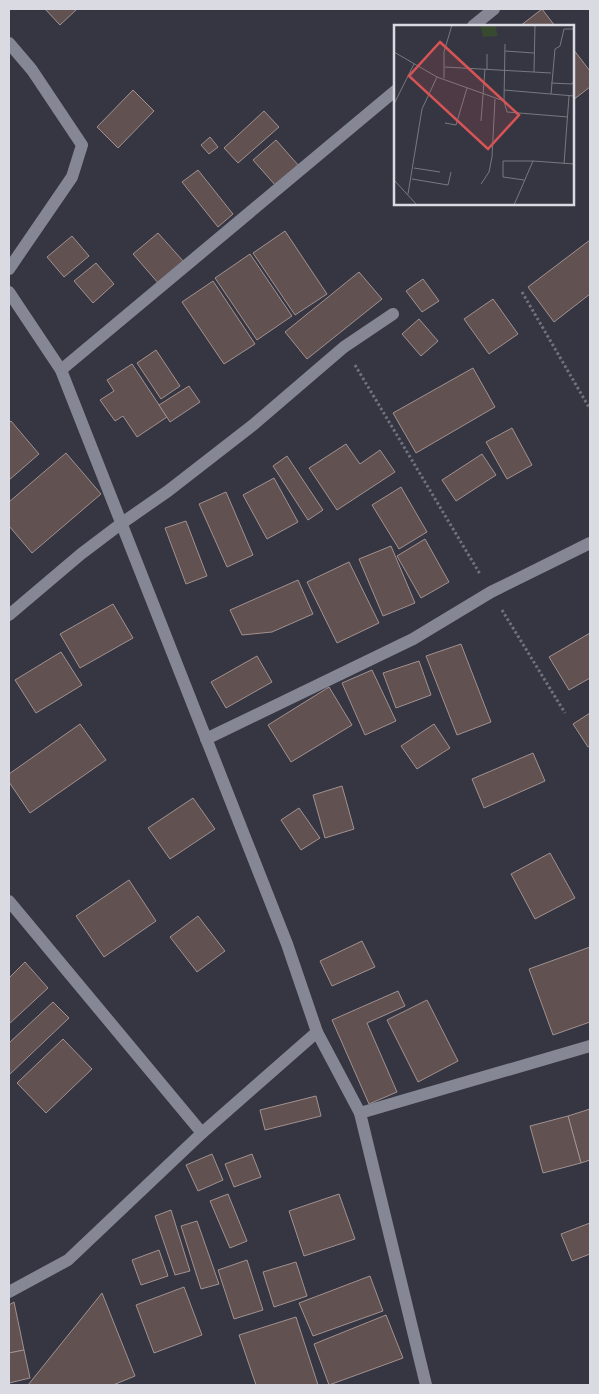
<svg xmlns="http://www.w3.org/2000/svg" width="599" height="1394" font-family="Inter,sans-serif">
  <rect width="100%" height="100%" fill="#353641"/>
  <g fill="#615151" stroke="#a29190">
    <path d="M45,9H77L60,25Z"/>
    <path d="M542,9L555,26H520Z"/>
    <path d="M573,49L590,71V87L573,100Z"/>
    <path d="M133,90L154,111L118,148L97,127Z"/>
    <path d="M264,111L279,127L238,163L224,148Z"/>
    <path d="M210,137L218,147L209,154L201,145Z"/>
    <path d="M276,140L299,166L276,186L253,160Z"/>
    <path d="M198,170L233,214L218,227L182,182Z"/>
    <path d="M285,231L327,294L295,315L253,253Z"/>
    <path d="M158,233L184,262L159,284L133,254Z"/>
    <path d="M72,236L89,256L64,277L47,257Z"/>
    <path d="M590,240V294L554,322L528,287Z"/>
    <path d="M250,254L292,316L257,340L215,278Z"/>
    <path d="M96,263L114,284L93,303L74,281Z"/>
    <path d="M359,272L382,299L307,359L285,332Z"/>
    <path d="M423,279L439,301L422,312L406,291Z"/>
    <path d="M213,281L255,344L224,364L182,302Z"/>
    <path d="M493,299L518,334L489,354L464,319Z"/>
    <path d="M419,319L438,341L421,356L402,334Z"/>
    <path d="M156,350L180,386L161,399L137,363Z"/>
    <path d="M132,364L167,417L137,437L123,416L115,421L100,400L114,391L107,380Z"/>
    <path d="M473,368L495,407L416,453L393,413Z"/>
    <path d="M189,386L200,402L170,422L159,405Z"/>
    <path d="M11,421L39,454L9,480V423Z"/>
    <path d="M512,428L532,465L507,479L486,442Z"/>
    <path d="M346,444L360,464L380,450L395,472L337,510L309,468Z"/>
    <path d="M66,453L101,494L32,553L9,526V502Z"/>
    <path d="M482,454L496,475L456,501L442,480Z"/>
    <path d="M287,456L323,510L308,520L273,466Z"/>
    <path d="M274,478L298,522L267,539L243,495Z"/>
    <path d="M401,487L427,532L399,549L372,505Z"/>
    <path d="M226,492L253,555L227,567L199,504Z"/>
    <path d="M186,521L207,576L186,584L165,528Z"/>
    <path d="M425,539L449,582L421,598L397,556Z"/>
    <path d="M391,546L415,603L383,616L359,559Z"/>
    <path d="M349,562L379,623L337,643L307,582Z"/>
    <path d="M298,580L313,614L272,632L242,635L230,610Z"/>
    <path d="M113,604L133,638L80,668L60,634Z"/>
    <path d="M590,633V678L569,690L549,657Z"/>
    <path d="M461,644L491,722L457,735L426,656Z"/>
    <path d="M61,652L82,685L36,713L15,680Z"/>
    <path d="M257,656L272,682L226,708L211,682Z"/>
    <path d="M419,661L431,695L396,708L383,673Z"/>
    <path d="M372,670L396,721L365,735L342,683Z"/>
    <path d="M329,687L352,725L291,762L268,725Z"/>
    <path d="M590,713V746L588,747L573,724Z"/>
    <path d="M80,724L106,760L30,813L9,782V774Z"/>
    <path d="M434,724L450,748L417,769L401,746Z"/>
    <path d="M533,753L545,781L484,808L472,779Z"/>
    <path d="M342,786L354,829L325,838L313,795Z"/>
    <path d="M193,798L215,829L170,859L148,828Z"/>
    <path d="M299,808L320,838L301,850L281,820Z"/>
    <path d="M550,853L575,898L535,919L511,874Z"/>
    <path d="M129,880L156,921L104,957L76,916Z"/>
    <path d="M198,916L225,951L197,972L170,937Z"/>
    <path d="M362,941L375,967L332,986L320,961Z"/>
    <path d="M590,947V1022L553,1035L529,969Z"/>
    <path d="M25,962L48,988L9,1024V978Z"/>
    <path d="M398,991L405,1006L367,1023L397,1092L369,1104L332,1020Z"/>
    <path d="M427,1000L458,1061L418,1082L387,1020Z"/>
    <path d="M53,1002L69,1018L9,1075V1043Z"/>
    <path d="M63,1039L92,1069L46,1113L17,1083Z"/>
    <path d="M316,1096L321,1116L265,1130L260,1110Z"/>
    <path d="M590,1109V1160L581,1163L568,1116Z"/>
    <path d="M568,1116L581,1163L543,1173L530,1126Z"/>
    <path d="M212,1154L223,1180L198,1191L186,1165Z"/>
    <path d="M252,1154L261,1177L234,1187L225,1164Z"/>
    <path d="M228,1194L247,1241L230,1248L210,1201Z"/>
    <path d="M339,1194L355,1239L304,1256L289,1211Z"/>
    <path d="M171,1210L190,1271L175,1275L155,1216Z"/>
    <path d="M197,1221L219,1284L201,1289L181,1226Z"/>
    <path d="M590,1223V1254L572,1261L561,1234Z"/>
    <path d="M159,1250L168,1276L141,1285L132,1260Z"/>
    <path d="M247,1260L263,1310L234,1319L218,1270Z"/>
    <path d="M296,1262L307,1296L274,1307L263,1272Z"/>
    <path d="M370,1276L383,1311L313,1336L299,1303Z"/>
    <path d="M184,1287L202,1335L154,1353L136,1305Z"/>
    <path d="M102,1293L135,1376L113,1385H28Z"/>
    <path d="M14,1302L24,1350L9,1353V1305Z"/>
    <path d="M386,1315L403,1358L329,1385L314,1344Z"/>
    <path d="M296,1317L318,1385H256L239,1335Z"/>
    <path d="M24,1350L30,1378L9,1383V1353Z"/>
  </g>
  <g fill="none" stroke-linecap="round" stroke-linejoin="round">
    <g stroke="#71727c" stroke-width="3" stroke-dasharray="2.5 2.5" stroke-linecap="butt">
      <path d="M522,292L590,409"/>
      <path d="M355,365L480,574"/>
      <path d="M502,610L565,713"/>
    </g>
    <g stroke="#868795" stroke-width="12">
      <path d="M473,26L494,9"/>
      <path d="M9,43L32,70L82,145L72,177L9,269"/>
      <path d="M9,292L61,370L287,944L317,1032L360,1113L426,1385"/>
      <path d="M61,370L395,91"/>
      <path d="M9,615L81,554L122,523L168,491L253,425L344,347L393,314"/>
      <path d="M206,739L413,639L491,592L590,543"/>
      <path d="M9,901L202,1133"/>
      <path d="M360,1113L590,1046"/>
      <path d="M9,1292L68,1260L202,1133L317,1032"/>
    </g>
  </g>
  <g transform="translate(394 25)">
    <rect width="180" height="180" fill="#353641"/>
    <path d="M86,0H101L104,11L89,12Z" fill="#37492f"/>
    <path fill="none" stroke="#777881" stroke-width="1" d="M111,19L110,76L113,87L174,92M111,26L140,28M0,27L43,52L110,76M93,29V44M51,42L157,48M140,47L141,0M50,53V27L58,0M157,58L178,59L180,56M110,65L180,71M157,69L161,24L166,21L170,4H180M0,79L20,39M87,96L91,44M51,98L62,100L73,63M170,139L175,71M20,143L46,147M18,154L54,160L57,147M0,155L23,180M130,155L109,152V136H139M87,159L95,147L98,132L101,74M14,169L28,84L43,52M120,180L139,136L180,139"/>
    <path fill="#d75456" fill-opacity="0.15" stroke="#d75456" stroke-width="2.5" d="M46,17L125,90L94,124L15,51Z"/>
    <rect width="180" height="180" fill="none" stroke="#dadae2" stroke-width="2.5"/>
  </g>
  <rect width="599" height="1394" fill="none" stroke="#dadae2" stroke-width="20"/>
</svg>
